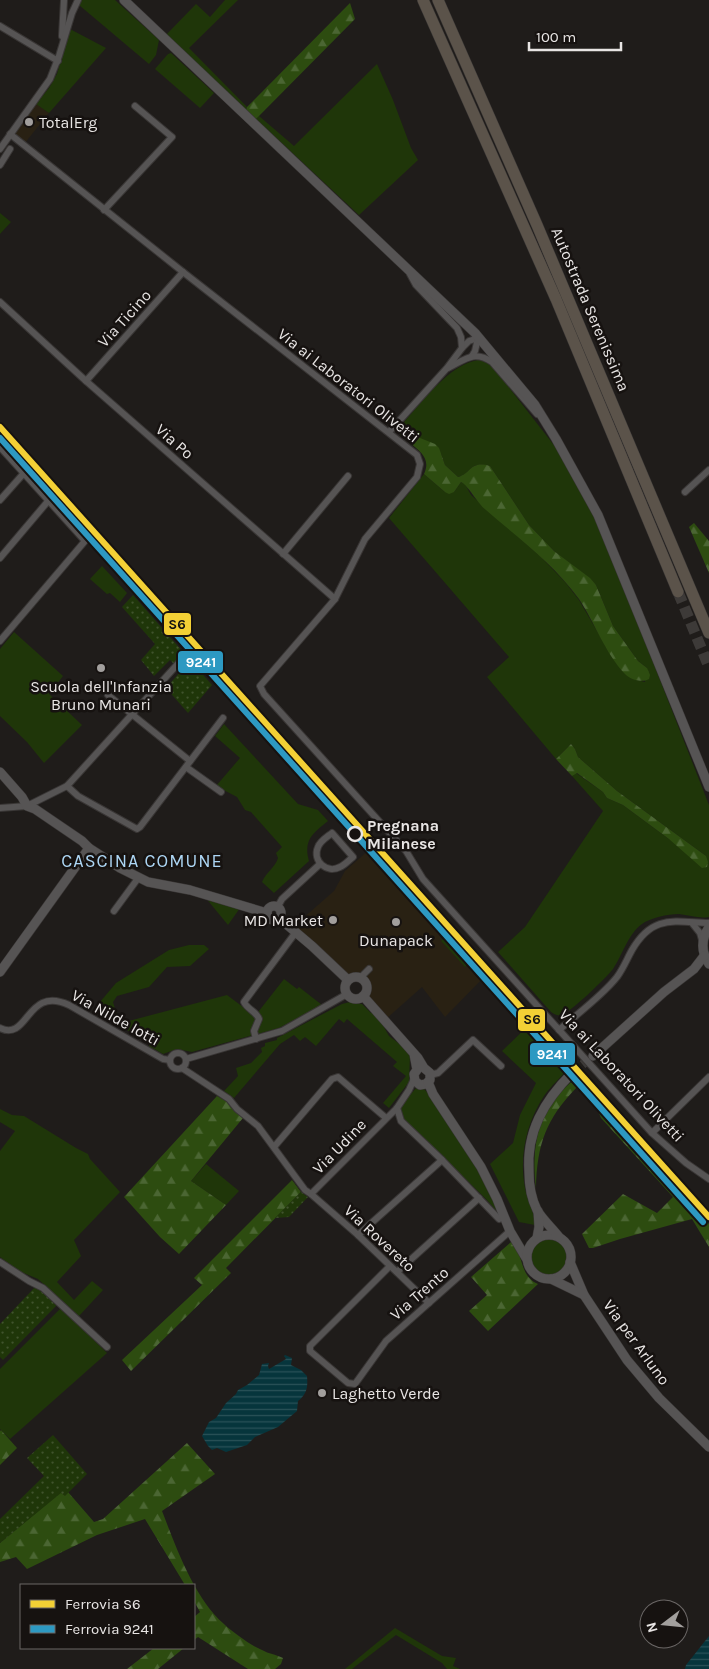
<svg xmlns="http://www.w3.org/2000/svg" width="709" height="1669" font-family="Karla,sans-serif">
  <defs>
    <pattern id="forest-firs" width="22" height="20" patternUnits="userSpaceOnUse" patternTransform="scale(1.25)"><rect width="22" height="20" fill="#2d4c10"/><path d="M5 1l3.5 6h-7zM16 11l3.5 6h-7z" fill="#4b6633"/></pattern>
    <pattern id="garden-dots" width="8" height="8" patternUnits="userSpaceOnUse" patternTransform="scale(1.25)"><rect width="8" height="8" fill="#1f3609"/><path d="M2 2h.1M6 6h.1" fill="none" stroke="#40532d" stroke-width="1.8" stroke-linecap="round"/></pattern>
    <pattern id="water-rules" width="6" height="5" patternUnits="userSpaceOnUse" patternTransform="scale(1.25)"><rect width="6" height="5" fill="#06353c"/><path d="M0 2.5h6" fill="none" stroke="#2a5258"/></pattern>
  </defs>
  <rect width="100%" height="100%" fill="#1f1c1a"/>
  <g fill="#292113">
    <path d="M35,103L49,113L24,144L12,134Z"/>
    <path d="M369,850L485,976L445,1017L422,987L386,1019L366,996L367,983L365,979L359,975L348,977L293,927L334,891L345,871Z"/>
  </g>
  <g fill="#1f3609">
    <path d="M82,0H115L159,40L156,55L149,64L79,5Z"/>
    <path d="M225,0H238L189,48L247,107L246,110L166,35L196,4L210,17Z"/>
    <path d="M70,29L106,48L49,113L36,104L49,88L57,74Z"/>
    <path d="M171,53L214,93L200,108L155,69L168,54Z"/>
    <path d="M377,64L393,100L411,148L418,160L359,215L256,119L259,116L294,146Z"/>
    <path d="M0,213L11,222L0,234Z"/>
    <path d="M478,360L484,361L493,367L564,458L601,529L624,588L709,805V917C699,919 689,915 679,914C668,914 650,918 642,924C628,934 622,956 613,969C607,977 569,1014 561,1015C557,1016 554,1014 551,1012L498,952L525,927L603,811L572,776L576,773L603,792L607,798L623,805L669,839L706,856L617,791L578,757L575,749L571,744L556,759L487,677L509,657L389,518L424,474L445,492H454L461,482L465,484L471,495L540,556L565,582L579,600L611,655L626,674L637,680L645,682L647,668L638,661L613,626L596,585L589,578L554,551L529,525L490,466C467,461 474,473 458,477L445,465L441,454L416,436L410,443L400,435V428L404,422C422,402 450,364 478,360Z"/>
    <path d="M102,566L127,593L120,602L110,593L107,594L90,579Z"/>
    <path d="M14,632L63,676L49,694L82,725L44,763L27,742L0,716V649Z"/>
    <path d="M224,724L298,804L318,810L328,821C313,833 303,840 309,861L274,893L262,882C266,872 275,868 278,858L276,853L282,847L251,812L245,810L237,797L216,786L240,758L215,736Z"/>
    <path d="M205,897L240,908L228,925Z"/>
    <path d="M445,937L469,964L465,967L441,941Z"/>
    <path d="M189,945H204L209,949L190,966L167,967L149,987L117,996L113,1002L118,1018L125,1022L227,995L255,1016L284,979L297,989L299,987L322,1005L279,1028L192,1052L177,1049L163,1054L149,1046V1043L103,1016L100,1002L116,983L169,950Z"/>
    <path d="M350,1002L362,1004L371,1013L372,1012L381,1022L389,1036L401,1045L410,1055L409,1082L389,1108L383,1103L406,1076L393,1066L397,1062L347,1019L344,1023L339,1019L316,1046L305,1037L300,1041L294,1035L280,1044L234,1098L224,1091L238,1076L236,1068L251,1063L262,1052L261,1048L265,1046V1043L277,1040V1038L342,1004Z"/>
    <path d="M529,1025L569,1068C561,1077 551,1086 544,1096C526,1123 519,1157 525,1188C527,1201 535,1212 535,1225L519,1222L490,1164L513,1143L520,1115L536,1083L502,1051Z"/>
    <path d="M416,1088L424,1089L427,1092L478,1170L500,1215L486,1199L403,1118L400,1107Z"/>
    <path d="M0,1109L12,1115L24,1116L76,1148L88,1154L90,1159L120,1192L74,1240L81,1256L57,1282L74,1300L92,1281L103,1290L79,1316L38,1279L19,1271L0,1257V1151L15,1131L0,1122Z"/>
    <path d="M206,1164L239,1191L226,1205L191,1181Z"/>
    <circle cx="549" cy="1257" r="18"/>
    <path d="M61,1308L107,1353L10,1439L0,1429V1369Z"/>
    <path d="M395,1628L442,1656L456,1658L453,1666L460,1669H447L442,1663L396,1635L352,1669H345Z"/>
  </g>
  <g fill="url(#forest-firs)">
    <path d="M350,3L355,19L256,119L246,110L247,107Z"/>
    <path d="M415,436L435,444L439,448L445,465L458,477C472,473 470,460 490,466L529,525L554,551L590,578L596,585L613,626L638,661L647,668L650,675L649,679C642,683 631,680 625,674C605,653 595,623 579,599C554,564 518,538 486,510C477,503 468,485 461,482L454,492L449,494L445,492L424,474C431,459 421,452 410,443Z"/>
    <path d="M694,523L709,541V573L689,527Z"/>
    <path d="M571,744L575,749L578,757L617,791L706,856L708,862L707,867L702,868L669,839L623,805L607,798L603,792L577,773L572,776L556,759Z"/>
    <path d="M577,1077L709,1224V1247L692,1219L620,1239L593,1248H589L582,1234L623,1194L657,1213L673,1197L601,1118L598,1111L577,1087C546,1119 537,1144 536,1188C532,1155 535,1122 557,1096C563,1089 570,1083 577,1077Z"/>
    <path d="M217,1096L226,1101L243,1118L191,1181L226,1205L179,1254L160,1237L124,1197Z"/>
    <path d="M292,1180L301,1192L226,1268L231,1273L131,1371L122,1360L202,1285L194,1278Z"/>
    <path d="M511,1242C524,1250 518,1276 538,1284L488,1331L469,1311L487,1295L471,1277Z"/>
    <path d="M1,1430L17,1448L0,1465V1431Z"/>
    <path d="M187,1443L215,1474L162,1511C176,1547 194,1598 224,1624C231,1631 253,1647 262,1650C269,1654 275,1654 283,1658L281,1664L275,1669H248L198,1637L194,1640V1617L200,1612L194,1601V1585H185L145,1519L97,1535L27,1569L16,1557L0,1562V1543L61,1492L65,1495L68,1492L94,1522L103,1519Z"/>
    <path d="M154,1648H184L158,1669H127Z"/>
  </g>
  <g fill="url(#garden-dots)">
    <path d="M133,595L212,685L188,713L166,688L181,671L170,660L154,676L141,660L155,644L122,607Z"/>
    <path d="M301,1192L308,1197L289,1217L275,1218Z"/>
    <path d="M36,1286L57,1305L3,1360L0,1357V1324Z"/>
    <path d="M53,1435L87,1474L65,1496L61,1493L0,1543V1519L44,1476L27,1458Z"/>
  </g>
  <g fill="url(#water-rules)">
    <path d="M285,1355L292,1358L291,1365L301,1370L307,1376C308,1387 307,1394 298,1401L297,1411L278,1427L255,1437L247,1445L226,1452L217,1448L212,1450L208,1446L202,1436L209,1422L216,1418L226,1403L236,1394L238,1390L247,1385L259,1375L262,1364L269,1363L268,1366L269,1369L286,1359L284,1356Z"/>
    <path d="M709,1636V1669H685L686,1665Z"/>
  </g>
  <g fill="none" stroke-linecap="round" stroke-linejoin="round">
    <path stroke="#3d3a38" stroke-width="9" stroke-dasharray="9 4.5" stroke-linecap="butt" d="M572,1073L593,1056"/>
    <path stroke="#3d3a38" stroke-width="11" stroke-dasharray="11 5.5" stroke-linecap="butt" d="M678,592L709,667"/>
    <defs>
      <g id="street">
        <path d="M0,26L58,61"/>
        <path d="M62,36L64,0"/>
        <path d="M10,134L183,272L417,455L420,464L417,477L365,539L335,599L260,686L264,694L406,851L423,879L652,1133L686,1163L709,1179"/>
        <path d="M0,149L50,79L59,56L72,13L78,0"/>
        <path d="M0,165L10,149"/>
        <path d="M104,210L172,137L135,106"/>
        <path d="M0,302L86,381L335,599"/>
        <path d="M462,348L469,341L478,338"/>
        <path d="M472,356L475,351L478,338"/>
        <path d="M448,368C466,359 474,350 492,362L537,414"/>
        <path d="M86,381L183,272"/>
        <path d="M389,432L447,368L462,348L461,337L457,328L416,285L410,274"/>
        <path d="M0,447L85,541L0,641"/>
        <path d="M685,492L709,470"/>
        <path d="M0,500L24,473"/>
        <path d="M283,554L348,476"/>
        <path d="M0,558L49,500"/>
        <path d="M108,695L190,761"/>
        <path d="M186,767L221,792"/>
        <path d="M67,786L78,796L137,829L140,827L223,718"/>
        <path d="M0,808L27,806L67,786L185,656"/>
        <path d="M332,833L353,857C349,860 345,865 340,867C327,874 312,861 318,847C320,841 327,837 332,833Z"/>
        <path d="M277,908L282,899L320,864"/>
        <path d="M114,911L139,877"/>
        <path d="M692,923L700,933L702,940"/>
        <path d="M360,978L369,969"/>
        <path d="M0,1028C29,1042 26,985 69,1005L163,1059L170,1060"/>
        <path d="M559,1030C577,1014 602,996 617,977C623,969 627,959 632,950C653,914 674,922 709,923"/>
        <path d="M256,1039L254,1031L259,1019C256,1011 247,1009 244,1002L296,932"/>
        <circle cx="178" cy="1061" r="8"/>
        <path d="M186,1059L282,1031L347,994"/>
        <path d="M182,1068L229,1099L237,1109L258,1126L305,1190L311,1194L397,1108L409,1090L414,1079"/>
        <path d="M430,1075L438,1073L473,1040L501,1066"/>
        <path d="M397,1108L401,1121L442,1160L499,1219"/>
        <path d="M652,1133L709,1077"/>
        <path d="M274,1147L332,1079L338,1077L386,1118"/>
        <path d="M311,1194L358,1235L429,1303"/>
        <path d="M358,1235L442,1160"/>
        <path d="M0,1262L29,1281L43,1288L107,1347"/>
        <path d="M390,1266L310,1346V1351L348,1383L355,1384L386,1341L510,1231"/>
        <path d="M397,1272L479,1198"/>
      </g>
      <g id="secondary">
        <path d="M124,0L475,333L535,405L556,439L598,515L709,787"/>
        <path d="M0,772L22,797L27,806L35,809L82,841L89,848L120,868L148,882L190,890L267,913"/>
        <circle cx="274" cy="913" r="7"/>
        <path d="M279,918L312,946L348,980"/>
        <path d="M709,927C701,939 701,952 709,964"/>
        <path d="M0,972L89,848"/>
        <circle cx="356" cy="988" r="11"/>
        <path d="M363,996L418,1058L424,1068L430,1073V1080L426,1084L420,1085L415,1081L414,1074L417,1070L414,1054"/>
        <path d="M593,1056L664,992L694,969L704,956"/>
        <path d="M428,1082L433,1094L481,1167L497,1199L510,1231L526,1258"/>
        <circle cx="549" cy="1257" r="22"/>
        <path d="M559,1237C552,1228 542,1219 537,1210C531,1198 529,1185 529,1172C526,1132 544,1101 572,1073"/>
        <path d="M537,1238L539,1227L538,1211"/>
        <path d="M570,1262L584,1295L627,1360L659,1398L709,1447"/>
        <path d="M551,1279L584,1295"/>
      </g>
      <g id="highway">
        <path d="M423,0L556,299L678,592"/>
        <path d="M438,0L537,225L709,633"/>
      </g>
    </defs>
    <use href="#street" stroke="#393635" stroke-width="8"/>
    <use href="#secondary" stroke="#393635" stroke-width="10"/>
    <use href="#highway" stroke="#393635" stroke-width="12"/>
    <use href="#street" stroke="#565454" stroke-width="6"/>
    <use href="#secondary" stroke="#565454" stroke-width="9"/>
    <use href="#highway" stroke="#5b534a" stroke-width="11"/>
    <defs>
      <path id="rail-1" d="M0,427L709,1217"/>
      <path id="rail-2" d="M0,438L703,1222"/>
    </defs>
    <use href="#rail-1" stroke="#161210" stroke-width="10"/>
    <use href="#rail-2" stroke="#161210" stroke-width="10"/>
    <use href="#rail-1" stroke="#f3d035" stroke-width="6"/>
    <use href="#rail-2" stroke="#2d99c2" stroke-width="6"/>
  </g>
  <g fill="#a29f9d" stroke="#161210" stroke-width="2">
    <circle cx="29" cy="122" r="5"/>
    <circle cx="101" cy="668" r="5"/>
    <circle cx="333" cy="920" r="5"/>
    <circle cx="396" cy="922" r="5"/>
    <circle cx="322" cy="1393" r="5"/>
  </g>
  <circle fill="#161210" stroke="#e8e5e4" stroke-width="2.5" cx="355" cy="834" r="7"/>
  <g text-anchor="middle" stroke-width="5" stroke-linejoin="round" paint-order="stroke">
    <g font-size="16" fill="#e8e5e4" stroke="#161210" text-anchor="start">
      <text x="39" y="128">TotalErg</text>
      <text x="101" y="692" text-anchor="middle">Scuola dell'Infanzia<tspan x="101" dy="18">Bruno Munari</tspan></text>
      <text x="323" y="926" text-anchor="end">MD Market</text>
      <text x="396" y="946" text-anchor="middle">Dunapack</text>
      <text x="332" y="1399">Laghetto Verde</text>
    </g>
    <g font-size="16" fill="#e8e5e4" stroke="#161210">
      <text transform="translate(591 309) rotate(67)" y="6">Autostrada Serenissima</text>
      <text transform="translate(124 318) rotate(-48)" y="6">Via Ticino</text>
      <text transform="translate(349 385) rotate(38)" y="6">Via ai Laboratori Olivetti</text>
      <text transform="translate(175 441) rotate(41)" y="6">Via Po</text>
      <text transform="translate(116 1017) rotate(29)" y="6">Via Nilde Iotti</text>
      <text transform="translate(622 1075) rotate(47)" y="6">Via ai Laboratori Olivetti</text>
      <text transform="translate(339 1146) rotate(-46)" y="6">Via Udine</text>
      <text transform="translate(380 1238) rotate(43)" y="6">Via Rovereto</text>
      <text transform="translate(419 1293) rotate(-41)" y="6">Via Trento</text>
      <text transform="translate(637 1342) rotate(54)" y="6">Via per Arluno</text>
    </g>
    <g font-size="16" font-weight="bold" fill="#e8e5e4" stroke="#161210" text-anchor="start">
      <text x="367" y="831">Pregnana<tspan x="367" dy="18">Milanese</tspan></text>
    </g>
    <g font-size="18" letter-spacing="1" fill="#add6f4" stroke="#161210">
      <text x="142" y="867">CASCINA COMUNE</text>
    </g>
  </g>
  <g stroke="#161210" stroke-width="2">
    <rect x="163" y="612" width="29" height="24" rx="5" fill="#f3d035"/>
    <rect x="177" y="650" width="47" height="24" rx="5" fill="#2d99c2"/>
    <rect x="517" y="1008" width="29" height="24" rx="5" fill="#f3d035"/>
    <rect x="529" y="1042" width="47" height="24" rx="5" fill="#2d99c2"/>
  </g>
  <g font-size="14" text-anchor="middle" font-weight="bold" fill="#fff">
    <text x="201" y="667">9241</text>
    <text x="552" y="1059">9241</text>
  </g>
  <g font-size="14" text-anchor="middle" font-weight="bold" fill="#111">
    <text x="177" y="629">S6</text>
    <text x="532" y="1024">S6</text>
  </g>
  <rect x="20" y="1584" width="175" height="65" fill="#161210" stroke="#6a6665"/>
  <rect x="30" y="1600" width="25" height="8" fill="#f3d035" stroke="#6a6665"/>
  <text x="65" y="1609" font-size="15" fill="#e8e5e4">Ferrovia S6</text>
  <rect x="30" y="1625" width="25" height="8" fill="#2d99c2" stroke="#6a6665"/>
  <text x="65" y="1634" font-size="15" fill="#e8e5e4">Ferrovia 9241</text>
  <g transform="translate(664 1624) rotate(254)"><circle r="24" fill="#161210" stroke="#6a6665"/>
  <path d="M0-4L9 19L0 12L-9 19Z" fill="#a29f9d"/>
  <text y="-8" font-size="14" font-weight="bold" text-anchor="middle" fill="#e8e5e4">N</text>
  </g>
  <path d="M529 42v8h92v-8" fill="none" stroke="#e8e5e4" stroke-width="2.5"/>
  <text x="536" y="42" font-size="15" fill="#e8e5e4" stroke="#161210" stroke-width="4" paint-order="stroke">100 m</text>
</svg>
